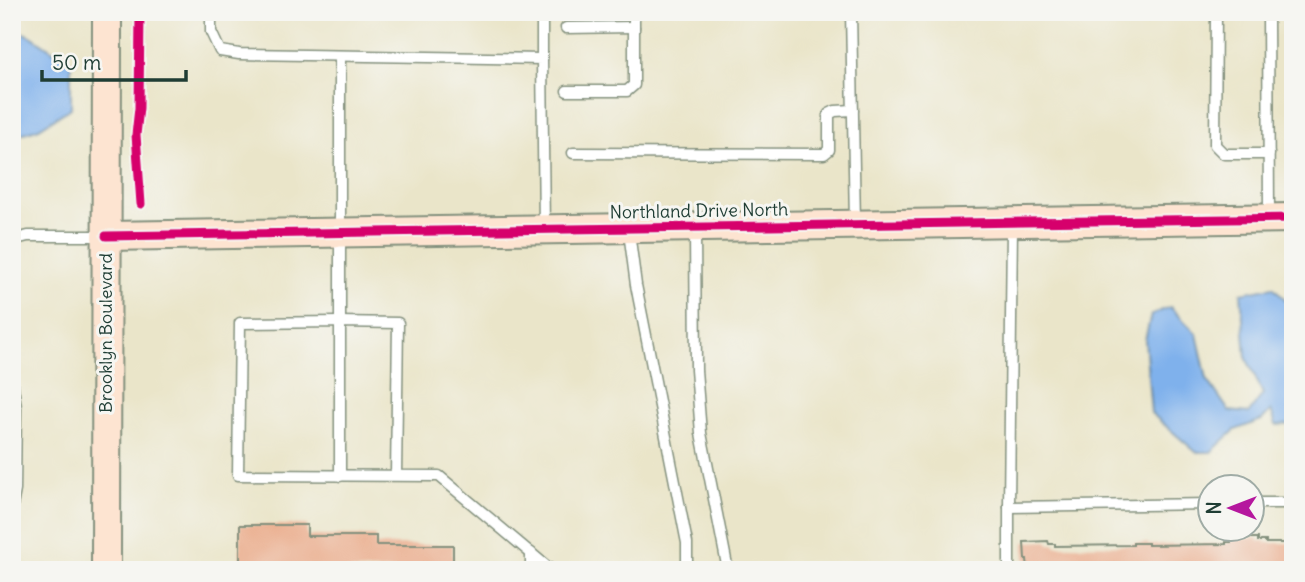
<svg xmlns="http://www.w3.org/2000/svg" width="1305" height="582" font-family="Delius,sans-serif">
  <rect width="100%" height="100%" fill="#f6f6f2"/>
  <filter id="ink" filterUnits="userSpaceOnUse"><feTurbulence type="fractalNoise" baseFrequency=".0143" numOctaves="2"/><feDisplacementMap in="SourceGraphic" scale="14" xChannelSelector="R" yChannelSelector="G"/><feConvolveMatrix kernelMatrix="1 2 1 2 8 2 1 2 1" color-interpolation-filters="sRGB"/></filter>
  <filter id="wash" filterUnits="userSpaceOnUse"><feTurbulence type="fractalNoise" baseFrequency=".00686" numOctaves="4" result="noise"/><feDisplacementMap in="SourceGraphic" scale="28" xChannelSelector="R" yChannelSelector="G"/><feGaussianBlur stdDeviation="1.57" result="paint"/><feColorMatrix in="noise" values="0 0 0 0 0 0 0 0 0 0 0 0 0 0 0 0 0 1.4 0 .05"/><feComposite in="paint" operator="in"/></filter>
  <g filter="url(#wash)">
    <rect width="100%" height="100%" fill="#eae5c9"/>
    <g fill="#7fb1ec" stroke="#4f7790" stroke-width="2">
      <path d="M12,29L31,36L71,63V108L39,128L12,137Z"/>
      <path d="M1273,287L1287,301L1293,312V424L1276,425L1271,410L1262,420L1235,430L1211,452H1196L1151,413L1145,340L1151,315L1170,307L1197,334L1207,379L1229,411L1249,413L1263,394L1246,357L1241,293Z"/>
    </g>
    <g id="blocks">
      <g fill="#eaab8a">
        <path d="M240,525H307V536H376V545H453V570H240Z"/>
        <path d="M1231,538H1258V541H1266V543H1293V570H1028L1027,559H1025L1024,542L1048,541L1049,544H1055V546L1133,545V543H1148V545L1226,544V542H1231Z"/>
      </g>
    </g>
  </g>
  <g filter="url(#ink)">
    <use href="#blocks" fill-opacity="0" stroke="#84917e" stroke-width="2"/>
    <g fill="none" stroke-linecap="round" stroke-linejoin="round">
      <defs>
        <g id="lane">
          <path d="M211,12V32L220,51L239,54L542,59L544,228"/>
          <path d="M542,12V59"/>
          <path d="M851,12L855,223"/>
          <path d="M1216,12L1215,145L1224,154H1269"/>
          <path d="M1268,12L1269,214"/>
          <path d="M566,28L634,27"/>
          <path d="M340,56V476"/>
          <path d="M567,91H627L634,85V12"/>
          <path d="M573,153L824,154L829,150V114L835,111L853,110"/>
          <path d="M1012,226L1009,507L1210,504"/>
          <path d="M695,231L696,370L701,433L728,570"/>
          <path d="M629,232L636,285L687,543V570"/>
          <path d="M12,241L16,239L28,236H102"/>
          <path d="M12,380L16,407L15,490L12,506"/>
          <path d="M396,476L398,323L339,322L240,323L238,475L439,476L551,570"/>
          <path d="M1252,503H1293"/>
          <path d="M531,570V553"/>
          <path d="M1009,570V507"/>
        </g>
        <g id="secondary">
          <path d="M106,236L1293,218"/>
          <path d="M106,570L107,12"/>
        </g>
      </defs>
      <use href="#lane" stroke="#84917e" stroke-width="13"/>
      <use href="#secondary" stroke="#84917e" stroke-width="32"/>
      <use href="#lane" stroke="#fff" stroke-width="10"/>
      <use href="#secondary" stroke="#fde4d1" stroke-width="28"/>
      <defs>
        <g id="cycleway">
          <path d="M140,12L139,108L136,135L141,204"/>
          <path d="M106,236L1293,218"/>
        </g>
      </defs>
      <use href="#cycleway" stroke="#f6f6f2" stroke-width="13"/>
      <use href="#cycleway" stroke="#d6006c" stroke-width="9"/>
    </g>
  </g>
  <g text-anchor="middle" stroke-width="6" stroke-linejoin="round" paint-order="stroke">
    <g font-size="18" fill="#1f3d34" stroke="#f6f6f2">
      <text transform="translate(699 211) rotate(-1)" y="6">Northland Drive North</text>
      <text transform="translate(106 333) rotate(-90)" y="6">Brooklyn Boulevard</text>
    </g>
  </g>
  <rect width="1305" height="582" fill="none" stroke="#f6f6f2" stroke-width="42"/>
  <g transform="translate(1231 508) rotate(270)"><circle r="33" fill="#f6f6f2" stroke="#a0aca6" stroke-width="2"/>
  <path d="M0-5L12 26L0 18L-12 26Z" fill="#b5179e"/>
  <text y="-10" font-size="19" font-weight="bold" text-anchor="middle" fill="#1f3d34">N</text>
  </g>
  <path d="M42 70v10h144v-10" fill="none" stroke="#1f3d34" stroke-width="3.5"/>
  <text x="52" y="70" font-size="21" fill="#1f3d34" stroke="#f6f6f2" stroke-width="5" paint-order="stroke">50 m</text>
</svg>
